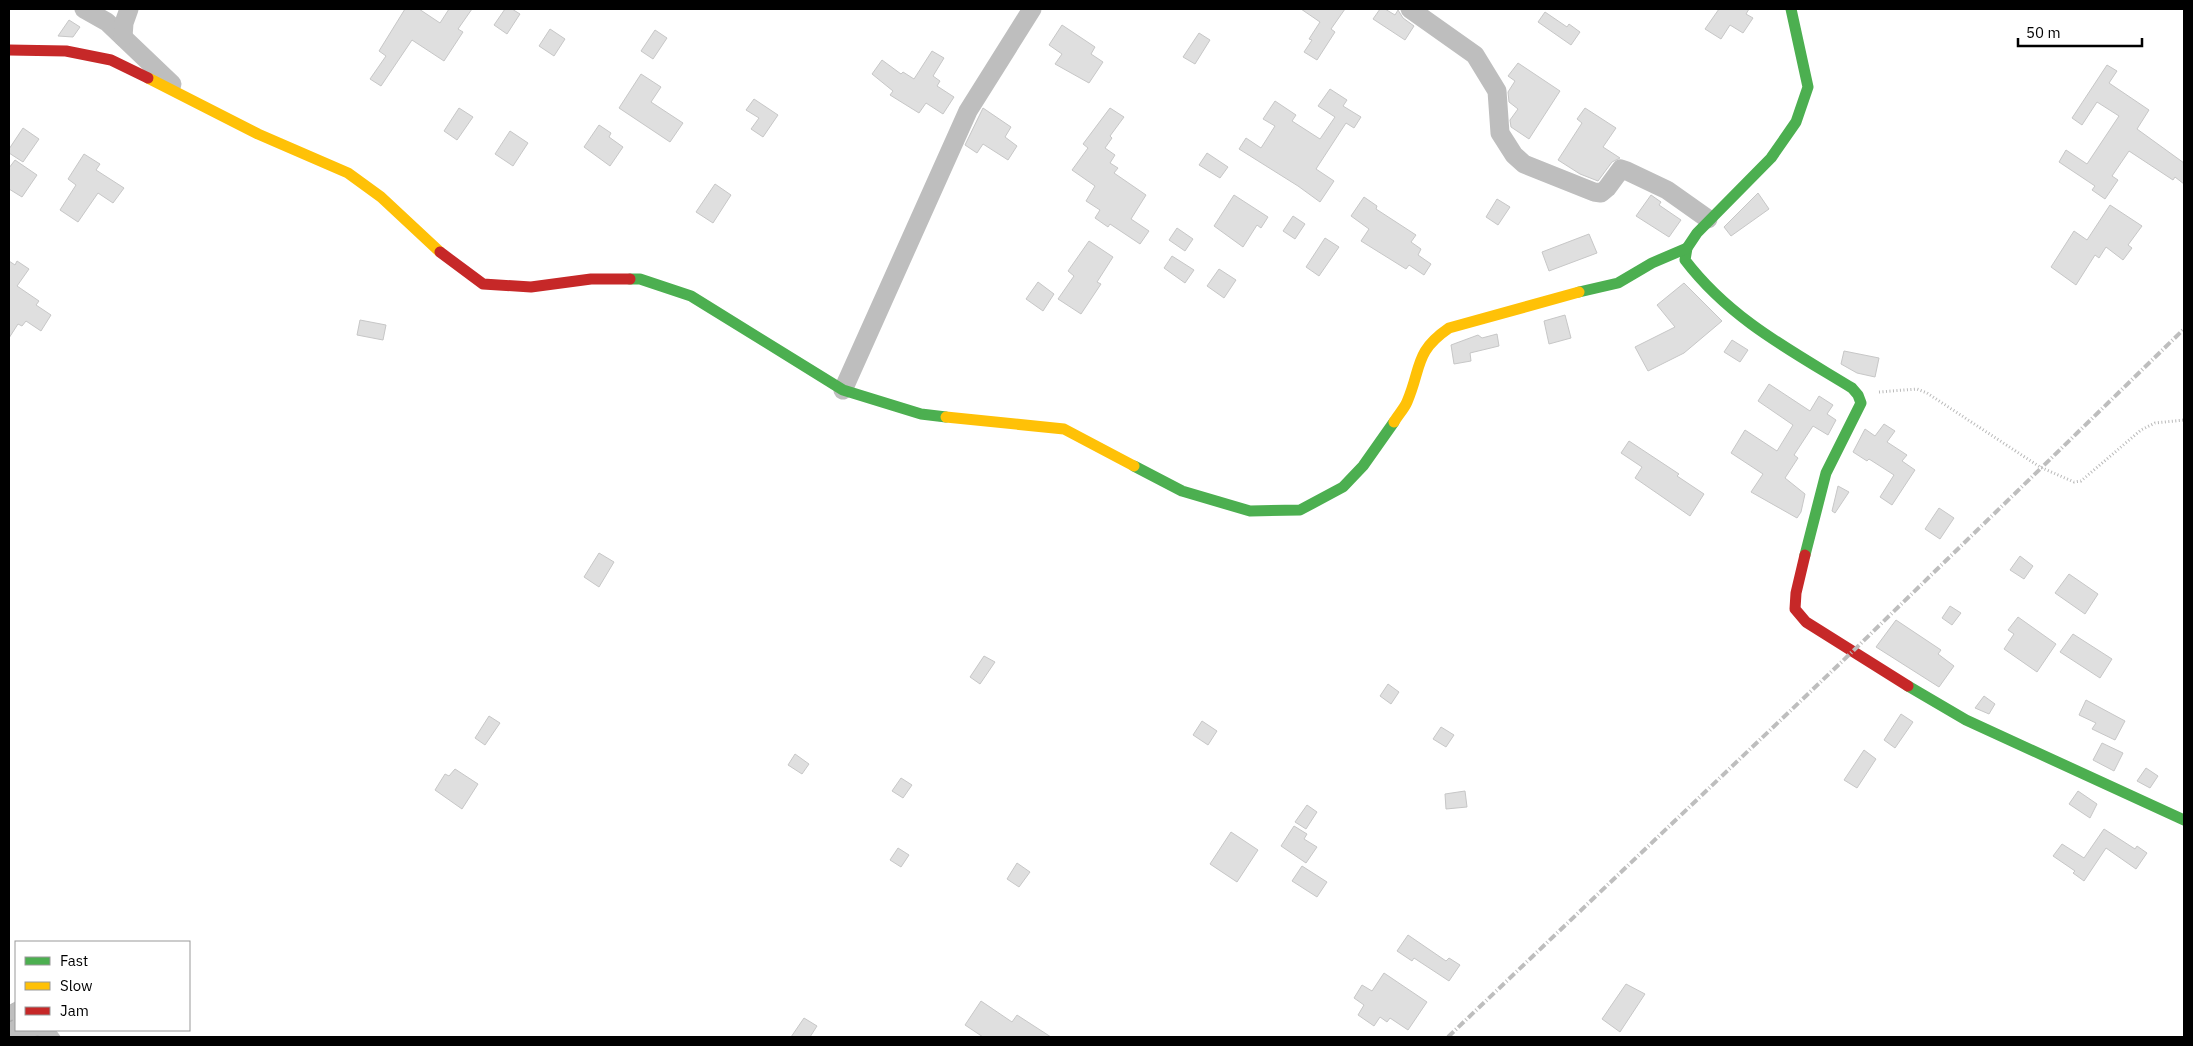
<svg xmlns="http://www.w3.org/2000/svg" width="2193" height="1046" font-family="'IBM Plex Sans',sans-serif">
  <defs>
    <pattern id="water-ripples" width="26" height="14" patternUnits="userSpaceOnUse" patternTransform="scale(1.25)"><rect width="26" height="14" fill="#bfbfbf"/><path d="M2 4q2-2 4 0t4 0M15 11q2-2 4 0t4 0" fill="none" stroke="#a2a2a2"/></pattern>
  </defs>
  <rect width="100%" height="100%" fill="#fff"/>
  <path fill="url(#water-ripples)" d="M16,1001V1030H56L61,1037H9V1005Z"/>
  <g fill="#dfdfdf" stroke="#c7c7c7">
    <path d="M405,9H419L440,23L449,9H472L458,29L463,32L444,61L412,40L381,86L370,79L386,56L379,51Z"/>
    <path d="M505,9H512L520,14L507,34L494,25Z"/>
    <path d="M1301,9H1345L1331,29L1335,32L1317,60L1304,52L1312,40L1309,39L1320,22Z"/>
    <path d="M1380,9H1385L1395,15L1398,10L1403,18L1414,26L1405,40L1373,19Z"/>
    <path d="M1719,9H1749L1746,14L1753,18L1743,33L1730,25L1721,39L1705,29Z"/>
    <path d="M1545,12L1567,27L1569,24L1580,32L1571,45L1538,22Z"/>
    <path d="M69,20L80,27L73,37L58,36Z"/>
    <path d="M1062,25L1095,47L1091,54L1103,62L1089,83L1055,64L1062,54L1049,45Z"/>
    <path d="M550,29L565,39L554,56L539,46Z"/>
    <path d="M655,30L667,38L653,59L641,51Z"/>
    <path d="M1199,33L1210,40L1195,64L1183,57Z"/>
    <path d="M932,51L944,58L933,76L940,81L937,86L954,97L943,114L926,103L919,113L890,95L893,91L872,74L882,60L901,74L903,72L914,79Z"/>
    <path d="M1518,63L1560,91L1529,139L1511,127L1510,120L1518,109L1509,102L1508,92L1515,81L1508,76Z"/>
    <path d="M2107,65L2117,71L2109,83L2149,110L2137,129L2184,163V184L2175,177L2173,180L2129,151L2112,176L2118,180L2105,199L2092,190L2095,186L2059,162L2066,150L2087,164L2119,116L2097,102L2082,125L2072,118Z"/>
    <path d="M641,74L661,87L651,102L683,123L670,142L619,108Z"/>
    <path d="M1330,89L1347,100L1343,106L1361,117L1354,128L1346,123L1316,169L1334,181L1320,202L1298,186L1239,149L1246,138L1261,148L1275,126L1263,119L1275,101L1296,115L1292,121L1320,139L1335,117L1318,106Z"/>
    <path d="M754,99L778,115L763,137L751,129L759,118L746,110Z"/>
    <path d="M459,108L473,117L457,140L444,131Z"/>
    <path d="M983,108L1011,127L1005,137L1017,146L1008,160L983,144L977,153L965,145Z"/>
    <path d="M1110,108L1124,117L1110,136L1112,138L1105,148L1115,155L1110,163L1118,168L1114,173L1146,195L1131,219L1149,231L1140,244L1110,224L1108,227L1095,218L1100,210L1086,201L1095,186L1072,170L1088,148L1083,144Z"/>
    <path d="M1585,108L1616,128L1603,147L1620,158L1612,162L1598,181L1580,174L1558,160L1582,123L1577,119Z"/>
    <path d="M599,125L611,133L609,137L623,147L610,166L584,147Z"/>
    <path d="M23,128L39,139L23,162L9,153V149Z"/>
    <path d="M510,131L528,143L513,166L495,154Z"/>
    <path d="M1207,153L1228,167L1220,178L1199,165Z"/>
    <path d="M84,154L100,164L96,170L124,188L113,203L98,193L78,222L60,210L76,185L68,179Z"/>
    <path d="M15,160L37,175L22,197L9,189V168Z"/>
    <path d="M715,184L731,195L713,223L696,212Z"/>
    <path d="M1758,193L1769,209L1731,236L1724,227Z"/>
    <path d="M1234,195L1268,217L1261,228L1257,225L1243,247L1214,226Z"/>
    <path d="M1651,195L1661,202L1659,205L1681,220L1669,237L1636,216Z"/>
    <path d="M1364,197L1377,206L1376,209L1416,235L1411,242L1421,249L1418,255L1431,264L1424,275L1409,265L1406,269L1361,241L1369,229L1351,216Z"/>
    <path d="M1497,199L1510,207L1498,225L1486,217Z"/>
    <path d="M2110,205L2142,226L2128,245L2132,248L2123,260L2106,247L2099,258L2095,255L2076,285L2051,267L2074,231L2087,240Z"/>
    <path d="M1293,216L1305,224L1295,239L1283,231Z"/>
    <path d="M1177,228L1193,239L1185,251L1169,240Z"/>
    <path d="M1589,234L1597,253L1549,271L1542,252Z"/>
    <path d="M1325,238L1339,247L1319,276L1306,267Z"/>
    <path d="M1089,241L1113,257L1097,282L1101,284L1081,314L1058,299L1074,276L1068,271Z"/>
    <path d="M1172,256L1194,270L1185,283L1164,268Z"/>
    <path d="M9,261L15,265L17,261L29,269L17,286L39,301L36,305L51,315L41,331L26,321L22,326L18,324L9,338Z"/>
    <path d="M1219,269L1236,280L1224,298L1207,286Z"/>
    <path d="M1038,282L1054,294L1043,311L1026,299Z"/>
    <path d="M1684,283L1722,321L1684,353L1648,371L1635,347L1675,327L1657,305Z"/>
    <path d="M1565,315L1571,338L1549,344L1544,321Z"/>
    <path d="M360,320L386,325L383,340L357,335Z"/>
    <path d="M1497,334L1499,346L1470,353L1471,361L1454,364L1451,345L1478,335L1482,338Z"/>
    <path d="M1732,340L1748,350L1740,362L1724,352Z"/>
    <path d="M1844,351L1879,358L1875,377L1857,373L1841,364Z"/>
    <path d="M1769,384L1810,411L1819,396L1833,405L1827,414L1836,420L1828,435L1813,426L1794,455L1798,458L1785,478L1805,494L1801,512L1797,518L1751,492L1763,474L1731,453L1745,430L1777,451L1793,425L1758,401Z"/>
    <path d="M1884,424L1895,431L1887,442L1907,455L1902,461L1915,470L1892,505L1880,497L1894,475L1869,459L1867,461L1853,452L1865,429L1875,436Z"/>
    <path d="M1629,441L1679,474L1677,476L1704,494L1690,516L1635,478L1642,467L1621,453Z"/>
    <path d="M1838,486L1849,492L1835,513L1832,511Z"/>
    <path d="M1939,508L1954,518L1940,539L1925,529Z"/>
    <path d="M599,553L614,562L599,587L584,577Z"/>
    <path d="M2020,556L2033,566L2024,579L2010,570Z"/>
    <path d="M2069,574L2098,594L2085,614L2055,593Z"/>
    <path d="M1950,606L1961,613L1952,625L1942,618Z"/>
    <path d="M2018,617L2056,644L2037,672L2004,649L2014,634L2008,630Z"/>
    <path d="M1896,620L1941,650L1938,654L1954,666L1939,687L1876,647Z"/>
    <path d="M2073,634L2112,659L2100,678L2060,652Z"/>
    <path d="M984,656L995,662L980,684L970,677Z"/>
    <path d="M1388,684L1399,692L1391,704L1380,696Z"/>
    <path d="M1984,696L1995,704L1989,714L1975,708Z"/>
    <path d="M2086,700L2125,721L2115,740L2092,729L2096,723L2079,715Z"/>
    <path d="M1901,714L1913,722L1895,748L1884,740Z"/>
    <path d="M489,716L500,723L485,745L475,738Z"/>
    <path d="M1202,721L1217,731L1208,745L1193,735Z"/>
    <path d="M1441,727L1454,735L1446,747L1433,739Z"/>
    <path d="M2102,743L2123,753L2114,771L2093,760Z"/>
    <path d="M1864,750L1876,759L1857,788L1844,780Z"/>
    <path d="M795,754L809,764L802,774L788,765Z"/>
    <path d="M2146,768L2158,776L2150,788L2137,781Z"/>
    <path d="M455,769L478,784L462,809L435,790L445,774L449,776Z"/>
    <path d="M901,778L912,785L903,798L892,791Z"/>
    <path d="M1465,791L1467,807L1446,809L1445,794Z"/>
    <path d="M2078,791L2097,804L2090,818L2069,804Z"/>
    <path d="M1307,805L1317,812L1306,829L1295,822Z"/>
    <path d="M1294,826L1307,834L1304,839L1317,847L1306,863L1281,846Z"/>
    <path d="M2104,829L2135,849L2137,846L2147,853L2136,869L2106,848L2084,881L2073,873L2075,871L2053,856L2062,844L2084,858Z"/>
    <path d="M1231,832L1258,850L1237,882L1210,864Z"/>
    <path d="M898,848L909,855L901,867L890,860Z"/>
    <path d="M1017,863L1030,872L1019,887L1007,879Z"/>
    <path d="M1302,866L1327,882L1317,897L1292,881Z"/>
    <path d="M1408,935L1446,961L1449,958L1460,965L1449,981L1414,958L1412,961L1397,951Z"/>
    <path d="M1384,973L1427,1002L1408,1030L1390,1018L1387,1022L1380,1017L1374,1026L1358,1015L1364,1005L1354,998L1362,985L1372,991Z"/>
    <path d="M1626,984L1645,994L1620,1032L1602,1019Z"/>
    <path d="M981,1001L1012,1022L1017,1015L1051,1037H983L965,1025Z"/>
    <path d="M804,1018L817,1026L810,1037H791Z"/>
  </g>
  <g fill="none" stroke-linecap="round" stroke-linejoin="round">
    <path stroke="#b9b9b9" stroke-width="3" stroke-dasharray="1 2.5" stroke-linecap="butt" d="M1879,392L1917,389L1927,393L2040,467L2074,482L2081,481L2141,430L2155,423L2184,420"/>
    <g stroke="#bebebe" stroke-width="19">
      <path d="M84,9L107,22L172,84"/>
      <path d="M1410,9L1475,55L1497,91L1500,133L1514,155L1524,164L1594,192L1601,193L1607,188L1621,169L1627,171L1667,190L1708,219"/>
      <path d="M123,37L124,23L129,9"/>
      <path d="M843,390L968,111L1032,9"/>
    </g>
    <g stroke="#4caf50" stroke-width="11">
      <path d="M1791,9L1808,87L1796,122L1771,158L1697,233L1687,248L1685,260C1730,319 1790,350 1852,388L1858,395L1861,403L1826,473L1805,555"/>
      <path d="M630,279H640L691,296L843,390L921,414L946,417"/>
      <path d="M1579,292L1618,283L1652,263L1687,248"/>
      <path d="M1134,466L1182,491L1250,511L1300,510L1343,487L1363,466L1394,422"/>
      <path d="M1908,686L1966,720L2184,820"/>
    </g>
    <g stroke="#ffc107" stroke-width="11">
      <path d="M148,78L258,134L348,173L381,197L440,252"/>
      <path d="M946,417L1064,429L1134,466"/>
      <path d="M1394,422C1398,415 1404,409 1407,402C1422,367 1414,352 1449,328L1579,292"/>
    </g>
    <g stroke="#c62828" stroke-width="11">
      <path d="M9,50L66,51L111,60L148,78"/>
      <path d="M440,252L483,284L531,287L591,279H630"/>
      <path d="M1805,555L1796,593L1795,609L1806,622L1908,686"/>
    </g>
    <path stroke="#bebebe" stroke-width="4" stroke-dasharray="8 2.5 1 2.5" stroke-linecap="butt" d="M1448,1037L1852,652L2184,329"/>
  </g>
  <rect width="2193" height="1046" fill="none" stroke="#000000" stroke-width="20"/>
  <rect x="15" y="941" width="175" height="90" fill="#ffffff" stroke="#999999"/>
  <rect x="25" y="957" width="25" height="8" fill="#4caf50" stroke="#999999"/>
  <text x="60" y="966" font-size="15" fill="#000000">Fast</text>
  <rect x="25" y="982" width="25" height="8" fill="#ffc107" stroke="#999999"/>
  <text x="60" y="991" font-size="15" fill="#000000">Slow</text>
  <rect x="25" y="1007" width="25" height="8" fill="#c62828" stroke="#999999"/>
  <text x="60" y="1016" font-size="15" fill="#000000">Jam</text>
  <path d="M2018 38v8h124v-8" fill="none" stroke="#000000" stroke-width="2.5"/>
  <text x="2026" y="38" font-size="15" fill="#000000" stroke="#ffffff" stroke-width="4" paint-order="stroke">50 m</text>
</svg>
